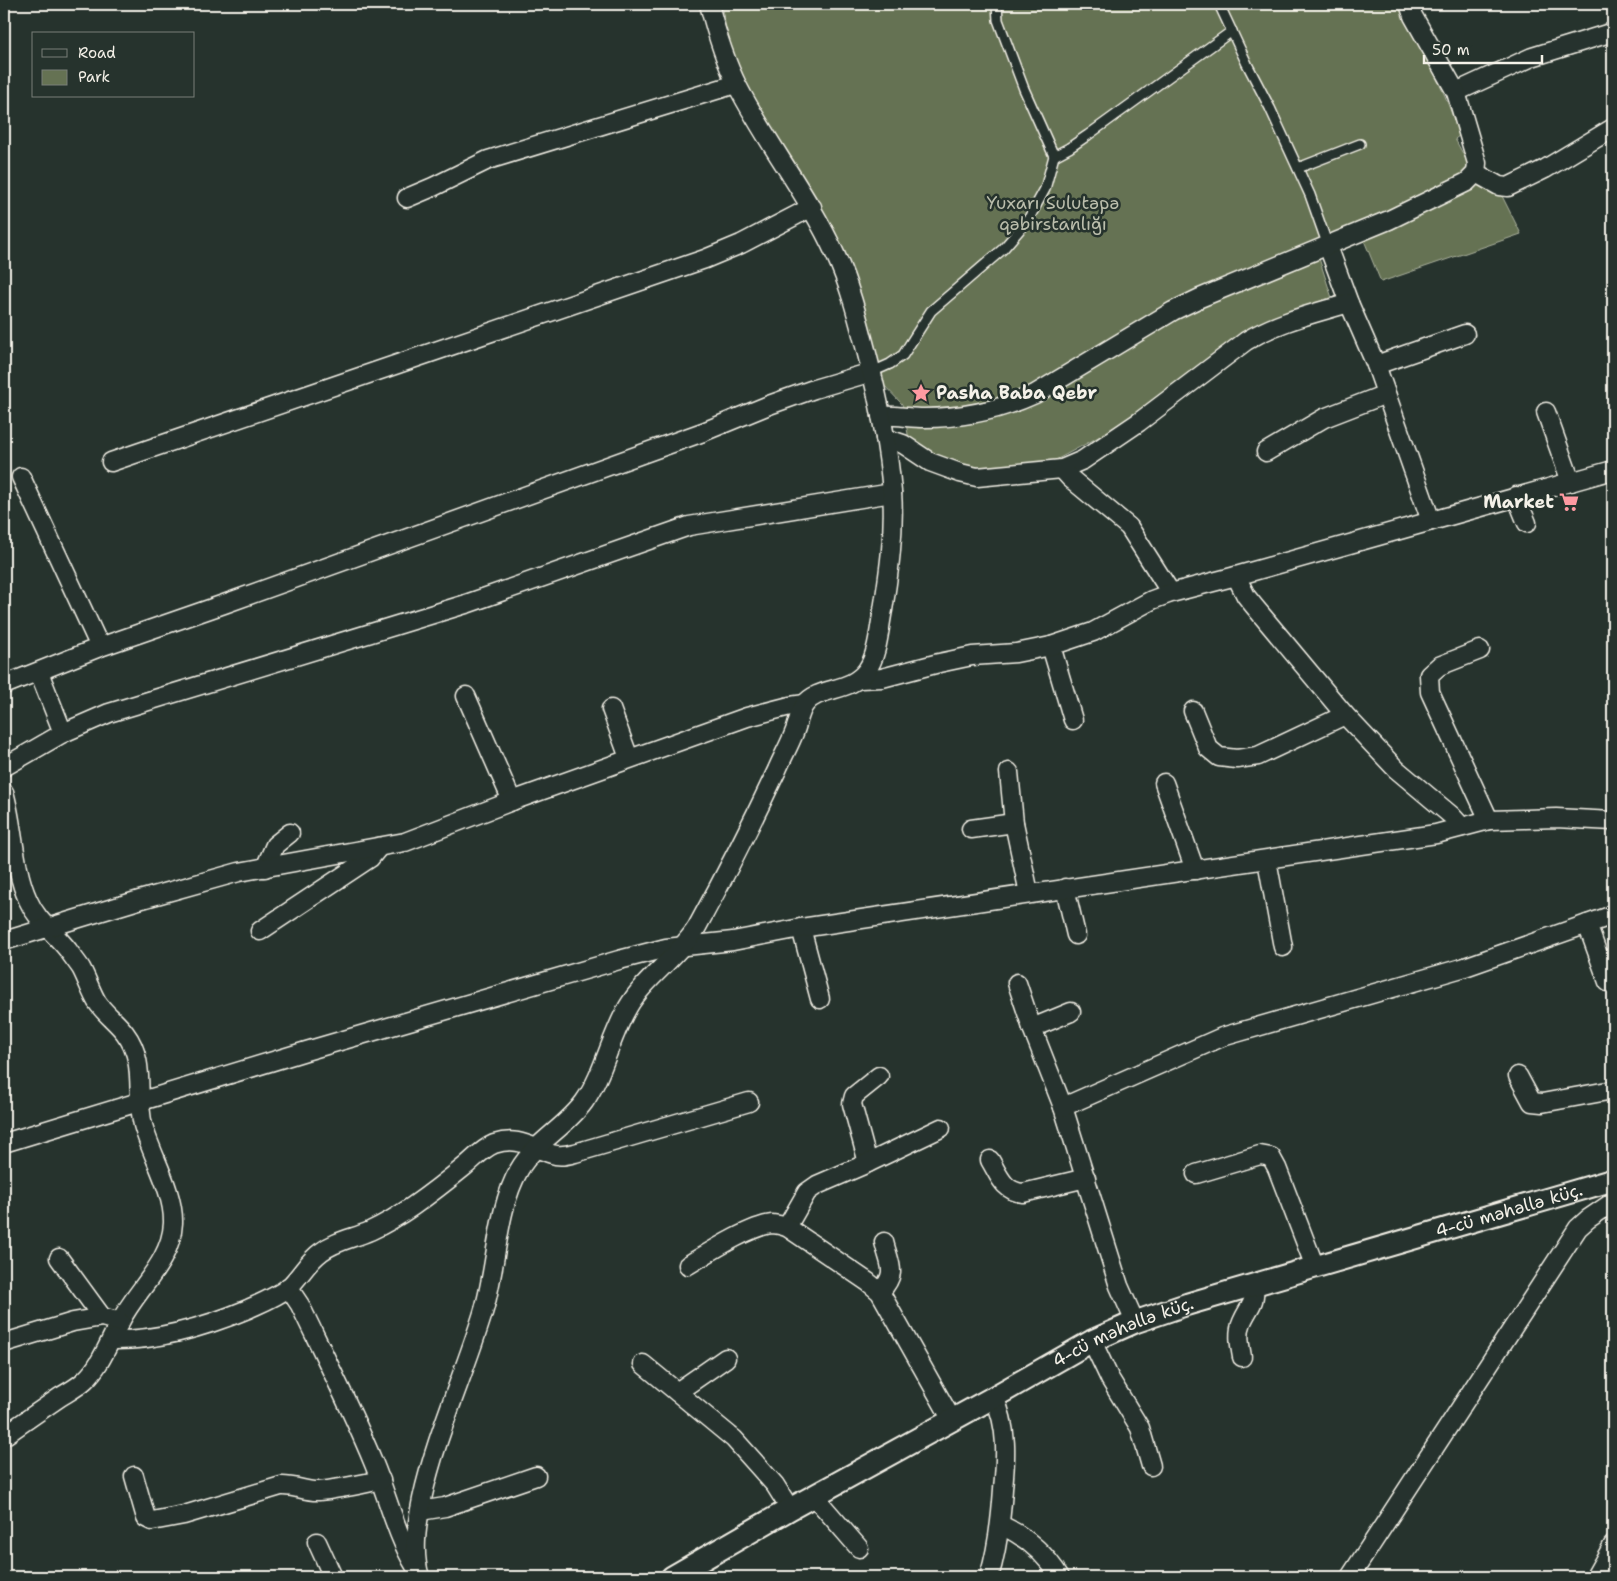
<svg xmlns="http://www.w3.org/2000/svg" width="1617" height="1581" font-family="'Shantell Sans',sans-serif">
  <rect width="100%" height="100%" fill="#26332d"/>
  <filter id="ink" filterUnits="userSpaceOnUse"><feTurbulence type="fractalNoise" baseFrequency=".02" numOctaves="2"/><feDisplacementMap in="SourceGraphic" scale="10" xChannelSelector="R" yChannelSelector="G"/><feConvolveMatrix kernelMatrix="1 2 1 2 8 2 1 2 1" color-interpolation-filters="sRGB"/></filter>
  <g filter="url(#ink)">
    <path fill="#657253" stroke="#acb29e" d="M721,4H1402L1445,96L1460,135L1455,139L1481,187L1501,194L1521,234L1381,282L1359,228L1314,243L1332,298L1261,327L1215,353L1136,417L1052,462L980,471L941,460L909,439L902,404L880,381L875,346L839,242L756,104L730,47Z"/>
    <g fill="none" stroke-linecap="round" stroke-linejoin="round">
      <defs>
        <g id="service">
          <path d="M1219,4L1247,64L1270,108L1310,195L1328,246"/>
          <path d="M1054,156L1069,148L1088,135L1232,31"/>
          <path d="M1298,168L1360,144"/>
          <path d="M872,372L890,364L903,355L931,311L1003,249L1028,220L1045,189L1054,156L1024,89L998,20L997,4"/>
        </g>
        <g id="minor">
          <path d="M1456,92L1532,57L1613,32"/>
          <path d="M1476,173L1499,186L1508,187L1545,169L1613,128"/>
          <path d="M407,198L433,187L488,160L736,84"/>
          <path d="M1328,246L1349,303L1376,365L1431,521"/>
          <path d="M1376,365L1465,334"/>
          <path d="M1546,412L1571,482"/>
          <path d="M881,416C896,415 910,418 924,418C963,418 1000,410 1035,394L1173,311L1200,298L1389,220L1467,182L1476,173L1477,163L1456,92L1413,16L1409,4"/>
          <path d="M885,438L903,444L930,462L960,473L977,477L1062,469L1083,460L1139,422L1246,341C1279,321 1313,314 1349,303"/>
          <path d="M1266,452L1324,418L1386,394"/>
          <path d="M111,462L705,259L741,244L812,207"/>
          <path d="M1062,469L1070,478L1129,527L1171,593"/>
          <path d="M21,477L100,647"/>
          <path d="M1516,496L1527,523"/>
          <path d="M1236,576L1246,596L1254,606L1345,715L1396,769L1452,816L1462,827"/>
          <path d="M1051,646L1073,720"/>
          <path d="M1480,650L1439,666L1429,675L1430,692L1489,820"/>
          <path d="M39,672L63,733"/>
          <path d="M860,679L882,678L939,663L972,656L1016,653L1051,646L1093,632L1152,600L1171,593L1236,576L1613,470"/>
          <path d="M4,685L100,647L224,604L703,432L769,405L814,389L872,372"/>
          <path d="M466,696L512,801"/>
          <path d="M611,709L629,758"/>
          <path d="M1193,711L1208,748L1219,757L1237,759L1258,756L1345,715"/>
          <path d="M4,767L63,733L109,713L466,604L689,526L892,493"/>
          <path d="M1009,772L1014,823L1029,893"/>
          <path d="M1164,783L1195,870"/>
          <path d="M4,792C14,827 13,867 28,900C37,921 54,932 68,950C72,956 77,962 81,968C87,979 91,992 97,1002C105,1014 117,1022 125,1033C147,1062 135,1094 143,1125C151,1155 174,1191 173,1223C171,1263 137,1288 120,1322C109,1341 102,1364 85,1380C78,1387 68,1392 60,1397C41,1410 22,1423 4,1436"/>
          <path d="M971,829L1014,823"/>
          <path d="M1267,860L1283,947"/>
          <path d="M265,868L275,845L290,833"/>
          <path d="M1065,888L1076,935"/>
          <path d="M1587,924L1608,982"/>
          <path d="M801,928L820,999"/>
          <path d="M260,931L370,858L379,847"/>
          <path d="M4,941L139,900L239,872L405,842L512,801L747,717L790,706L805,704"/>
          <path d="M1017,983L1032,1028L1063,1107L1119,1286L1135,1322"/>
          <path d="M1032,1028L1071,1012"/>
          <path d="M1518,1076L1532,1102L1542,1103L1613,1090"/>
          <path d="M1063,1107L1222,1037L1462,968L1613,915"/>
          <path d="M4,1143L306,1051L619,960L666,948L733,941L801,928L1436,834L1489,820L1556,818L1613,821"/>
          <path d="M990,1160C999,1175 1003,1191 1023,1193L1086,1178"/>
          <path d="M868,1163L852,1104L854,1096L879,1076"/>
          <path d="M1196,1174L1260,1155L1271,1157L1277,1168L1315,1267"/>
          <path d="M787,1227L807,1192L817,1185L868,1163L941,1128"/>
          <path d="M59,1258L102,1317"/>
          <path d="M688,1265C708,1253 750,1226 772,1224C777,1224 783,1226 787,1227L868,1282L880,1292L952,1420"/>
          <path d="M288,1287L300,1305C325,1357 352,1410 374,1464C388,1498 396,1534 415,1566"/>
          <path d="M880,1292C898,1273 890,1266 884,1242"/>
          <path d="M112,1340C159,1341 205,1327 248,1309C261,1303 276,1297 288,1288C300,1277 308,1261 321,1252C335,1241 354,1238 370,1231C385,1224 400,1215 413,1206C430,1194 448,1180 464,1167C474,1159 482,1149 494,1144C519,1136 530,1147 552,1154C560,1157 567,1155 575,1153L749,1102"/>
          <path d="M1092,1341L1110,1379L1140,1428L1151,1466"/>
          <path d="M4,1343L73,1322L102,1317L120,1322"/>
          <path d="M1242,1357C1240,1345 1237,1333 1242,1322C1249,1306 1256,1304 1254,1285"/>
          <path d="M643,1364L734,1439L775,1485L790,1509"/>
          <path d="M677,1392L726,1358"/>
          <path d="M134,1476L146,1518L152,1521L184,1515L281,1486C294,1485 306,1492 319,1491C340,1489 361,1484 381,1480"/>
          <path d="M814,1496L859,1548"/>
          <path d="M420,1511L445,1507L536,1476"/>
          <path d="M1001,1525C1027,1537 1045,1553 1060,1577"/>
          <path d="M317,1542L333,1577"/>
          <path d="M420,1577C412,1552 417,1524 422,1499C436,1435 464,1375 483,1313C497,1268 496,1210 519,1170C535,1142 565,1128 584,1102C604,1074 610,1037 628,1007C645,978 678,957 697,927C725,876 752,823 777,770C782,758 789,746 794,733C798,724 799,712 805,704C819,686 851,693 867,670C878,654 879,629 883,610C889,572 895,531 892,492C888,444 878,396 866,350C858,319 850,286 836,256C809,196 768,145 738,87C725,61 716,32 709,4"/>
          <path d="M989,1577C998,1548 1001,1519 1003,1489C1006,1458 1008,1427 994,1397"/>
          <path d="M1350,1577L1578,1228L1588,1219L1613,1202"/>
          <path d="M1595,1577L1613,1545"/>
        </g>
        <g id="tertiary">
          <path id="s1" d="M672,1577L790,1509L994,1397L1092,1341L1135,1322L1188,1304L1613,1180"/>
        </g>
      </defs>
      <use href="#service" stroke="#f4f1e8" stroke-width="12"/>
      <use href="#minor" stroke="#f4f1e8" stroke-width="21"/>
      <use href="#tertiary" stroke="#f4f1e8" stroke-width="25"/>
      <use href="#service" stroke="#26332d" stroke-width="9"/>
      <use href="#minor" stroke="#26332d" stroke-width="18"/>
      <use href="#tertiary" stroke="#26332d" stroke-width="21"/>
    </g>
  </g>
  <defs>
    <symbol id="sight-bare" viewBox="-9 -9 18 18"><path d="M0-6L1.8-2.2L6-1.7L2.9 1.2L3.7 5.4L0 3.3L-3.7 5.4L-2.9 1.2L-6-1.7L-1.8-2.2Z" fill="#ff9aa2" stroke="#26332d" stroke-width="2.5" paint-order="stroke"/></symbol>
    <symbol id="supermarket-bare" viewBox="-9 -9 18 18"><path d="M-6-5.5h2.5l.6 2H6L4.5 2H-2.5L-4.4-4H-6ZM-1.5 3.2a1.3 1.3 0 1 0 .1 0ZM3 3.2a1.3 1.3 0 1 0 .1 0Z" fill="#ff9aa2" stroke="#26332d" stroke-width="2.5" paint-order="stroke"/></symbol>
  </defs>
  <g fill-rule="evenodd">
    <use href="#sight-bare" x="907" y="379" width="28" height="28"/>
    <use href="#supermarket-bare" x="1555" y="488" width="28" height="28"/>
  </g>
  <g text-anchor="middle" stroke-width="5" stroke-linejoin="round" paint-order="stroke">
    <g font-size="18" fill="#bbbeac" stroke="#26332d">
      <text x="1053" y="209">Yuxarı Sulutəpə<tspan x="1053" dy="21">qəbirstanlığı</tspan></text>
    </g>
    <g font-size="18" font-weight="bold" fill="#f4f1e8" stroke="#26332d" text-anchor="start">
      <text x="936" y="399">Pasha Baba Qebr</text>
      <text x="1554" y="508" text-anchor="end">Market</text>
    </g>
    <g font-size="18" fill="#f4f1e8" stroke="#26332d">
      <text dy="6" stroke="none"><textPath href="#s1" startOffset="919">4-cü məhəllə küç.</textPath></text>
      <text dy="6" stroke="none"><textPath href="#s1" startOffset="514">4-cü məhəllə küç.</textPath></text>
    </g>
  </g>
  <rect width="1617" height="1581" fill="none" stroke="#26332d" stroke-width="20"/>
  <rect x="10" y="10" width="1597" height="1561" fill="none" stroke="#f4f1e8" stroke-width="2" filter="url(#ink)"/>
  <rect x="32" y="32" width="162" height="65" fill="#26332d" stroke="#787f78"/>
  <rect x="42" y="49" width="25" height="8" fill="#26332d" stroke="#787f78"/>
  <text x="78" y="58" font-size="15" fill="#f4f1e8">Road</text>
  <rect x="42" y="70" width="25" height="15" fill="#657253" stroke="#787f78"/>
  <text x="78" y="82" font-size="15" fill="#f4f1e8">Park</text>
  <path d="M1424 55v8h118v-8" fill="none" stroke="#f4f1e8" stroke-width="2.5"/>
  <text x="1432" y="55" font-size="15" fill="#f4f1e8" stroke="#26332d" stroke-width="4" paint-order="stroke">50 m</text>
</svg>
